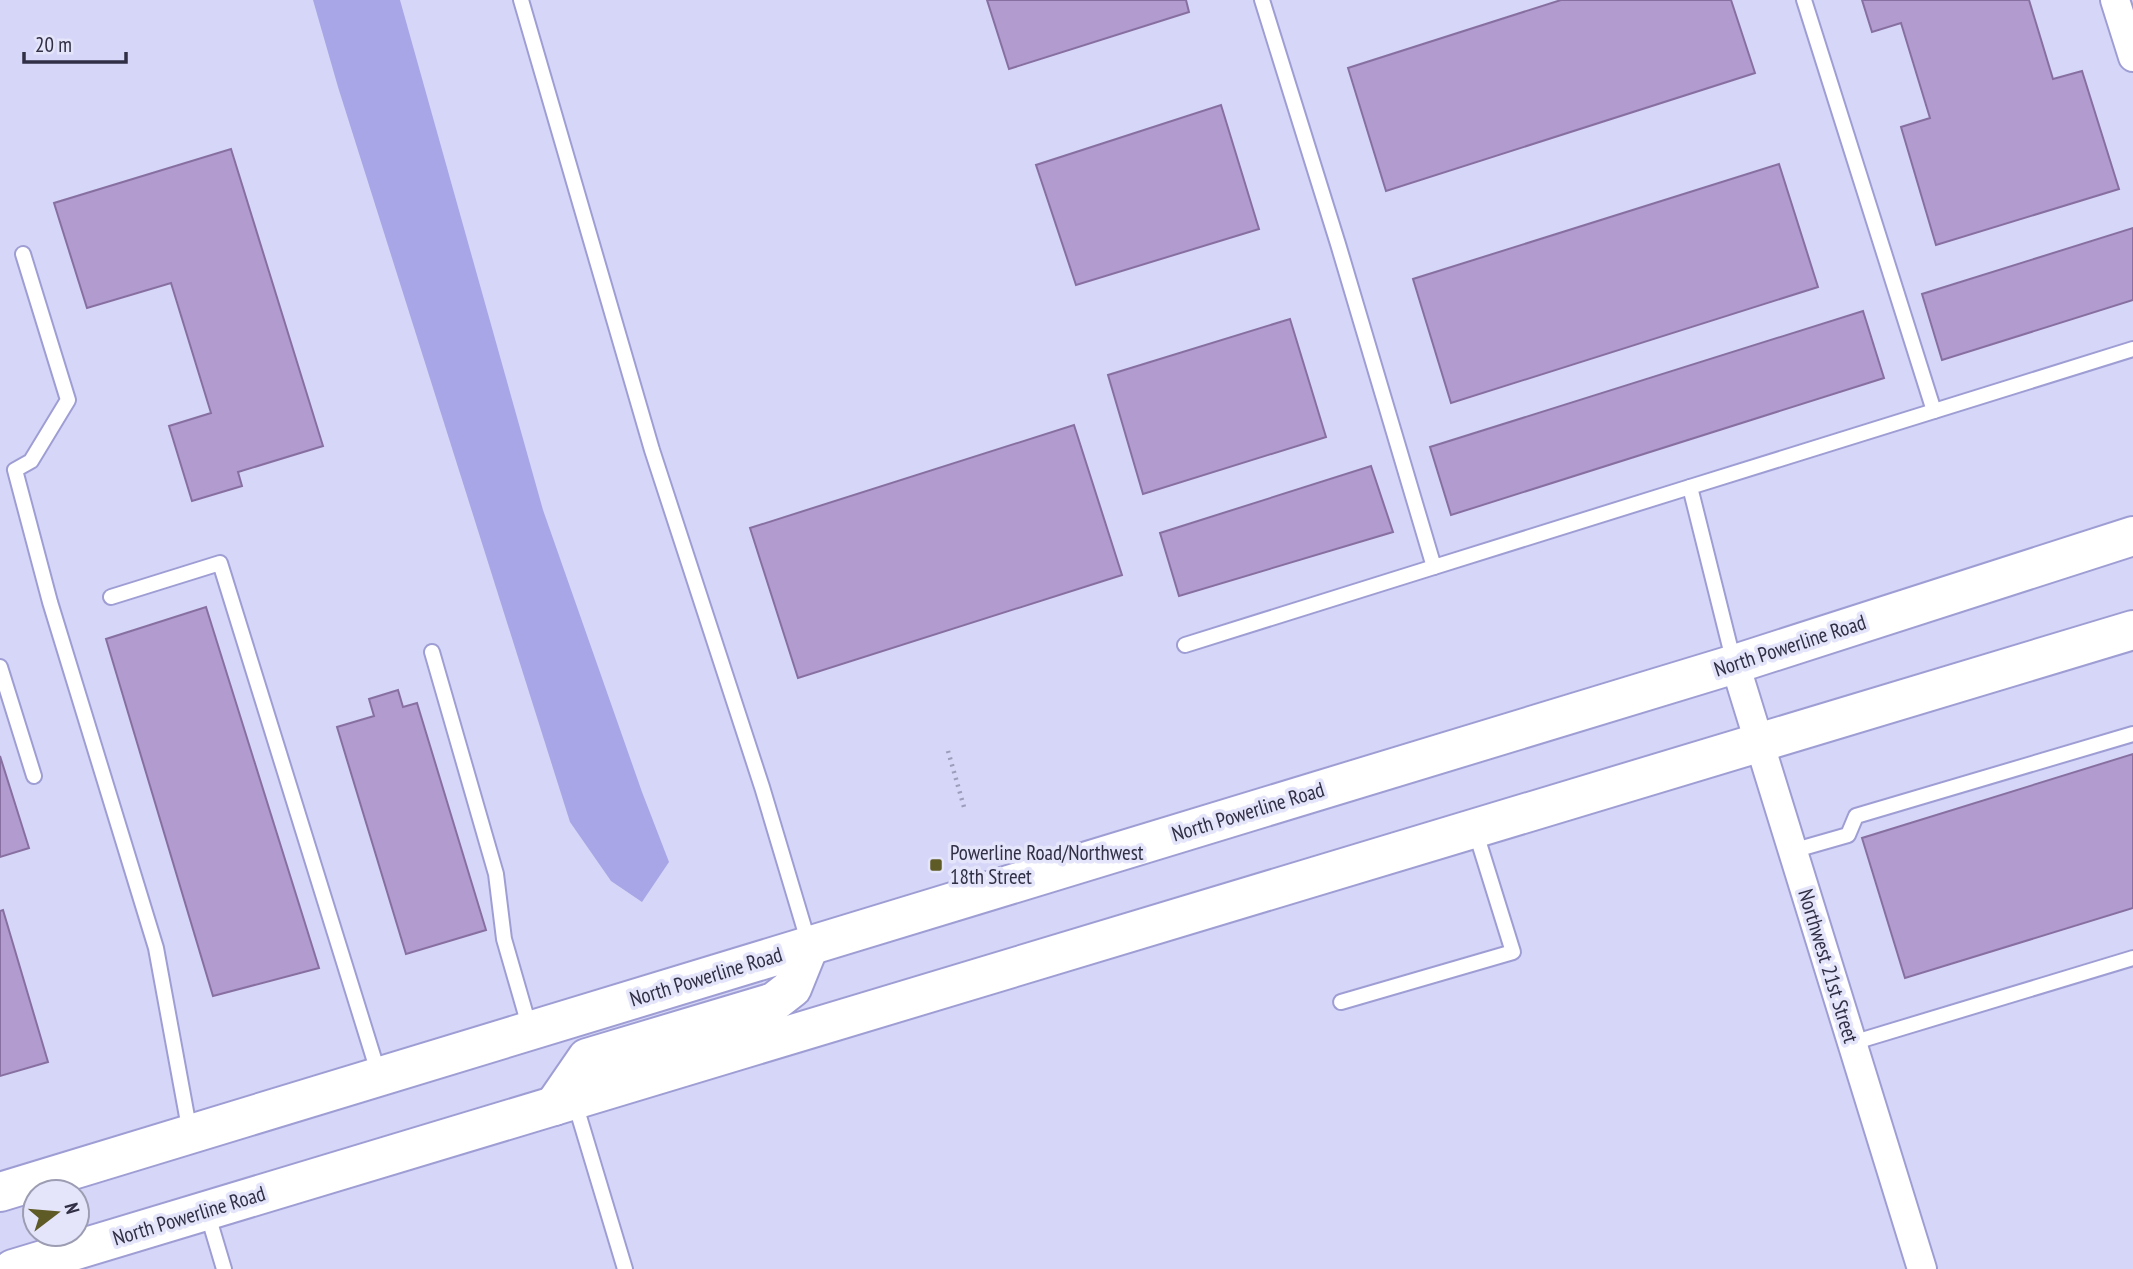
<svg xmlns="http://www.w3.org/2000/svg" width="2133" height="1269" font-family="'PT Sans Narrow',sans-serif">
  <rect width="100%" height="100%" fill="#d6d6f8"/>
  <path fill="#a8a6e6" d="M313,0H400L543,510L642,792L669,862L642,902L611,881L570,822L338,87Z"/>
  <g fill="#b29bcf" stroke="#8770a1" stroke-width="2">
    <path d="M987,0H1186L1189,12L1009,69Z"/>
    <path d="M1561,0H1731L1755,73L1386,191L1348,68Z"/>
    <path d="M1862,0H2029L2053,79L2082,71L2119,189L1936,245L1901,127L1930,118L1901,23L1872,32Z"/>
    <path d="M1221,105L1259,229L1076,285L1036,165Z"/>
    <path d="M231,149L323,446L238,472L242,486L192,501L169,426L211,413L171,283L87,308L54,203Z"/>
    <path d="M1779,164L1818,287L1451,403L1413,279Z"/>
    <path d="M2133,228V300L1942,360L1922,294Z"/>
    <path d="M1863,311L1884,378L1451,515L1430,447Z"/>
    <path d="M1290,319L1326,437L1143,494L1108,375Z"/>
    <path d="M1074,425L1122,575L798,678L750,528Z"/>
    <path d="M1371,466L1393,532L1179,596L1160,533Z"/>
    <path d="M206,607L319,968L213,996L106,639Z"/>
    <path d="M398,690L403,707L417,703L486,930L406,954L337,727L374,716L369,699Z"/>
    <path d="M2133,754V908L1905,978L1862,838Z"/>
    <path d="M0,756L29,848L0,857Z"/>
    <path d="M3,910L48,1062L0,1076V911Z"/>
  </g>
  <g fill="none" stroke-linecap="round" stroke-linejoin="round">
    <defs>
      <g id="service">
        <path d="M521,0L652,450L762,787L809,944"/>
        <path d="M1262,0L1338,244L1434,567L1690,487"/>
        <path d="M1804,0L1934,411"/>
        <path d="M23,254L68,400L31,461L15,470L50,602L156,948L190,1133"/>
        <path d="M111,597L220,563L379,1075"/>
        <path d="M1185,645L1434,567"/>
        <path d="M432,652L496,874L504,939L530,1029"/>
        <path d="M1734,663L1690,487L2133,349"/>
        <path d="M0,667L34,776"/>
        <path d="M1792,851L1848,835L1856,816L2133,734"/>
        <path d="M1341,1002L1513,952L1475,830"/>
        <path d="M1852,1043L2133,958"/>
        <path d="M575,1103L625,1269"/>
        <path d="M207,1212L224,1269"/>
      </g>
      <g id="minor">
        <path d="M2115,0L2133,57"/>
        <path d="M1735,664L1922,1269"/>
      </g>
      <g id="secondary">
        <path d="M554,1106L587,1058L774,1002L792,988L809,946"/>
        <path d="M0,1192L1735,664L2133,536"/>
        <path d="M13,1269L2133,630"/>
      </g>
    </defs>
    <use href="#service" stroke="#9f9ed4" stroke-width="18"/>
    <use href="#minor" stroke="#9f9ed4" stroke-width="32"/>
    <use href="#secondary" stroke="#9f9ed4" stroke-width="42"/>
    <path stroke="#9d9dbb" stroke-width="4.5" stroke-dasharray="2 5" stroke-linecap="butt" d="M948,751L964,807"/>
    <use href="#service" stroke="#fff" stroke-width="14"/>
    <use href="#minor" stroke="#fff" stroke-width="28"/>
    <use href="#secondary" stroke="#fff" stroke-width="38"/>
  </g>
  <rect fill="#5f5b27" stroke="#e4e4fb" stroke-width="2.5" x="929" y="858" width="14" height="14" rx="3.5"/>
  <g text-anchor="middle" stroke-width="7" stroke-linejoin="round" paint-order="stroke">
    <g font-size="21" fill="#302f45" stroke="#e4e4fb">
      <text transform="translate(1790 646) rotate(-18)" y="7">North Powerline Road</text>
      <text transform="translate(1248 812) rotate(-17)" y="7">North Powerline Road</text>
      <text transform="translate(1828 966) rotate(73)" y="7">Northwest 21st Street</text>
      <text transform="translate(706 977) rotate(-17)" y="7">North Powerline Road</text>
      <text transform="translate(189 1216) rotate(-17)" y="7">North Powerline Road</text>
    </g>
    <g font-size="21" fill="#302f45" stroke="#e4e4fb" text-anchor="start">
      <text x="950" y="860">Powerline Road/Northwest<tspan x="950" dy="24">18th Street</tspan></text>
    </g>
  </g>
  <g transform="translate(56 1213) rotate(74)"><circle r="33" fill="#e4e4fb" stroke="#9c9cb2" stroke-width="2"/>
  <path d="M0-5L12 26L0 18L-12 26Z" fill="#5f5b27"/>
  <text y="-10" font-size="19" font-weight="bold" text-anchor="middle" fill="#302f45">N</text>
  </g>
  <path d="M24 52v10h102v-10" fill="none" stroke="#302f45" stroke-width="3.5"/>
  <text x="35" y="52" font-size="21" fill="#302f45" stroke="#e4e4fb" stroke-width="5" paint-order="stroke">20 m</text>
</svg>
